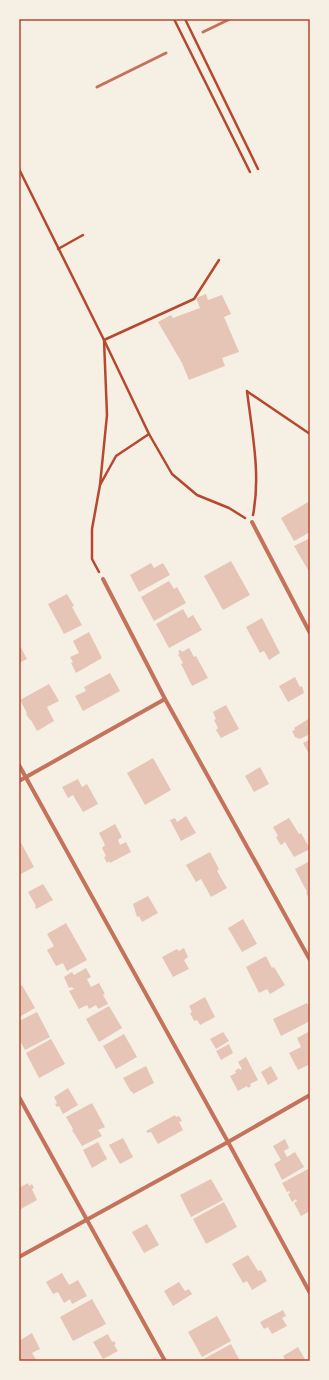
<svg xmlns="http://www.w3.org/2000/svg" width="329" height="1380" font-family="Rubik,sans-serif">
  <rect width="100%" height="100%" fill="#f6efe4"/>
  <g fill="#e6c5b7">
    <path d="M206,294L208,300L222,295L231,314L224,317L239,352L222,358L225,366L189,380L182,363L158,322L171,315L173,318L200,308L196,298Z"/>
    <path d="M310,501V532L294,541L281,518Z"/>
    <path d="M310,538V568L308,570L294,546Z"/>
    <path d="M231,561L250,595L223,610L204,576Z"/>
    <path d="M151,563L154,568L163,563L170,575L139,592L130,575Z"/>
    <path d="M169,581L174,589L177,587L186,603L154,621L141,597Z"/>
    <path d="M67,594L74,606L72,607L82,625L64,634L48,604Z"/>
    <path d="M183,609L188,618L193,615L202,630L169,648L156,624Z"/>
    <path d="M262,618L280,653L269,660L264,651L260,653L246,627Z"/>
    <path d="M89,632L102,658L76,673L71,663L73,662L70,657L79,653L73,641Z"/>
    <path d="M19,644L27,659L19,663Z"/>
    <path d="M189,648L194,657L196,656L208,678L192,686L181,664L183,663L178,654H180L178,651L181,650L182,652Z"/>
    <path d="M110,673L120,691L83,711L75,696L86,691L84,687Z"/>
    <path d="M295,677L300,687L302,686L304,693L288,702L279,686Z"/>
    <path d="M49,684L59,701L47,707L54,721L37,731L31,720H30L26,714L27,713L20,700Z"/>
    <path d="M226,705L239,729L221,738L216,730L218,728L214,720L216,719L213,712Z"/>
    <path d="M310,718V734L300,739L295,737L292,731L295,730L294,728Z"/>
    <path d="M310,739V756L303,743Z"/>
    <path d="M153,758L171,790L145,805L127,773Z"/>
    <path d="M260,767L269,784L254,792L245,776Z"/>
    <path d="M78,779L82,787L87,784L98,804L83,812L73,795L68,798L62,787Z"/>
    <path d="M186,816L196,833L181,841L170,820L175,818L177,822Z"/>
    <path d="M289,818L299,834L301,833L310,849L294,857L285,842L281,845L278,841L276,837L278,836L273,827Z"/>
    <path d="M115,824L122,837L118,840L120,845L126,842L131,852L110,863L109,861L107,863L104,857L106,856L102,848L105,845L99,833Z"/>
    <path d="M19,839L34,867L19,875Z"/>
    <path d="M210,852L219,869L217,871L227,888L211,897L201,879L196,882L186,865Z"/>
    <path d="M310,861V900L306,893L307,892L295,869Z"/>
    <path d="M43,884L53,900L36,909L35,906H36L28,892Z"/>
    <path d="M148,896L158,913L142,922L139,916L137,917L133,904Z"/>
    <path d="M243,919L257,944L242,952L228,928Z"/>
    <path d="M66,923L87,960L67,971L63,963L56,966L47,950L54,946L47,934Z"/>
    <path d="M184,948L188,957L184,960L189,969L173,977L162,957L177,949L179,951Z"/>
    <path d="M266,956L272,968L274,967L285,985L270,994L267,989L259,993L246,967Z"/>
    <path d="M86,968L91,977L87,979L91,987L99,983L105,994L103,995L108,1004L98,1009L96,1005L89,1009L87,1005L79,1009L69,991L74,989L72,987L69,988L64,977L72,972L74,975Z"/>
    <path d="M22,985L35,1008L19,1017V987Z"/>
    <path d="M205,997L215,1017L200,1025L197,1020L194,1021L190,1013L192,1012L189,1006Z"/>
    <path d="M307,1003L310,1009V1021L281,1036L273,1019Z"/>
    <path d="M109,1006L122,1028L99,1042L86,1019Z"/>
    <path d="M37,1012L50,1037L25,1050L19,1039V1021Z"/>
    <path d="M310,1031V1064L298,1070L289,1053L301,1047L297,1038Z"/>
    <path d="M223,1032L229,1041L216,1049L210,1039Z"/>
    <path d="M124,1034L137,1057L116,1069L103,1046Z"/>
    <path d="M51,1039L65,1064L39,1078L26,1053Z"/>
    <path d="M229,1044L233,1053L221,1060L216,1051Z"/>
    <path d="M246,1057L258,1080L250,1084L251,1086L248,1088L247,1086L238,1091L230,1076L236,1073L235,1071L239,1068L240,1070L242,1069L238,1062Z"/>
    <path d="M146,1066L154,1083L133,1094L132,1091L131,1092L123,1078Z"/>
    <path d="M271,1066L278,1079L268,1085L261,1072Z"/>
    <path d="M68,1088L78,1105L63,1114L59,1106L57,1107L55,1104L57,1103L54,1097Z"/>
    <path d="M92,1103L105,1127L98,1130L102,1136L82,1146L72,1130L73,1129L66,1117Z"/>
    <path d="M175,1115L176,1117L179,1116L182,1121L179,1122L183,1130L158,1144L151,1132L148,1133L146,1131Z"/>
    <path d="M123,1138L133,1157L120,1164L109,1145Z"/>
    <path d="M285,1139L289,1148L284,1151L287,1157L295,1152L304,1167L282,1180L274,1164L281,1160L273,1146Z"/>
    <path d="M98,1142L107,1159L92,1168L83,1150Z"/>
    <path d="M310,1168V1211L301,1216L294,1203L297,1201L296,1199L292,1202L288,1194L290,1193L289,1191L287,1192L282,1183Z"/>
    <path d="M211,1179L223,1200L191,1217L180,1195Z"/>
    <path d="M28,1183L29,1186L32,1184L34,1188L32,1189L37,1200L19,1210V1188Z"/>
    <path d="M224,1202L237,1227L206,1244L193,1219Z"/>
    <path d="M147,1224L159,1245L144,1253L132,1232Z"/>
    <path d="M248,1255L258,1271L261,1270L267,1281L252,1290L247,1281L243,1283L232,1264Z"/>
    <path d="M62,1273L69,1285L78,1280L87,1296L72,1304L70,1299L64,1303L58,1292L53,1294L46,1282Z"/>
    <path d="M179,1282L185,1291L189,1289L192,1294L173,1306L164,1291Z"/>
    <path d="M92,1299L106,1324L73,1341L60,1317Z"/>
    <path d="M283,1310L286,1316L282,1318L287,1326L272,1334L268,1327L264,1329L260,1322Z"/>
    <path d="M217,1316L231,1341L202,1357L188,1332Z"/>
    <path d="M32,1333L40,1349L32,1353L37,1361H19V1341Z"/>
    <path d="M108,1334L112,1342L114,1341L116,1344L114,1345L118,1351L103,1359L93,1342Z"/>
    <path d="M231,1344L240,1361H200Z"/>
    <path d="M298,1347L306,1361H286L283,1356Z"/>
  </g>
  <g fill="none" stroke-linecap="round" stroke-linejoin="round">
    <g stroke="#b5482f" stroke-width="2.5">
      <path d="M174,19L250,172"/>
      <path d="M185,19L258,169"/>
      <path d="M19,169L104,340L149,434L172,474L197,495L229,508L245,518"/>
      <path d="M58,249L83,235"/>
      <path d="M247,391C252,432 261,475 253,515"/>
      <path d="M248,392L310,434"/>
      <path d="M100,485L107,415L104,340L194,299L219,260"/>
      <path d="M99,572L92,559V529L100,485L116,456L149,434"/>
    </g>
    <g stroke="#c5725c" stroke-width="3">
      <path d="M203,32L230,19"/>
      <path d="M97,87L166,53"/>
    </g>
    <g stroke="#c5725c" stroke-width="4">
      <path d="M252,522L310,633"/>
      <path d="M103,579L165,699L310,960"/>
      <path d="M19,765L228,1142L310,1293"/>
      <path d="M19,781L165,699"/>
      <path d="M19,1097L165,1361"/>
      <path d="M19,1257L228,1142L310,1095"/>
    </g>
  </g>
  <rect width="329" height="1380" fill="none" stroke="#f6efe4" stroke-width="40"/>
  <rect x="20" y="20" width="289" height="1340" fill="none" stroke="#b5482f" stroke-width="1.5"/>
</svg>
